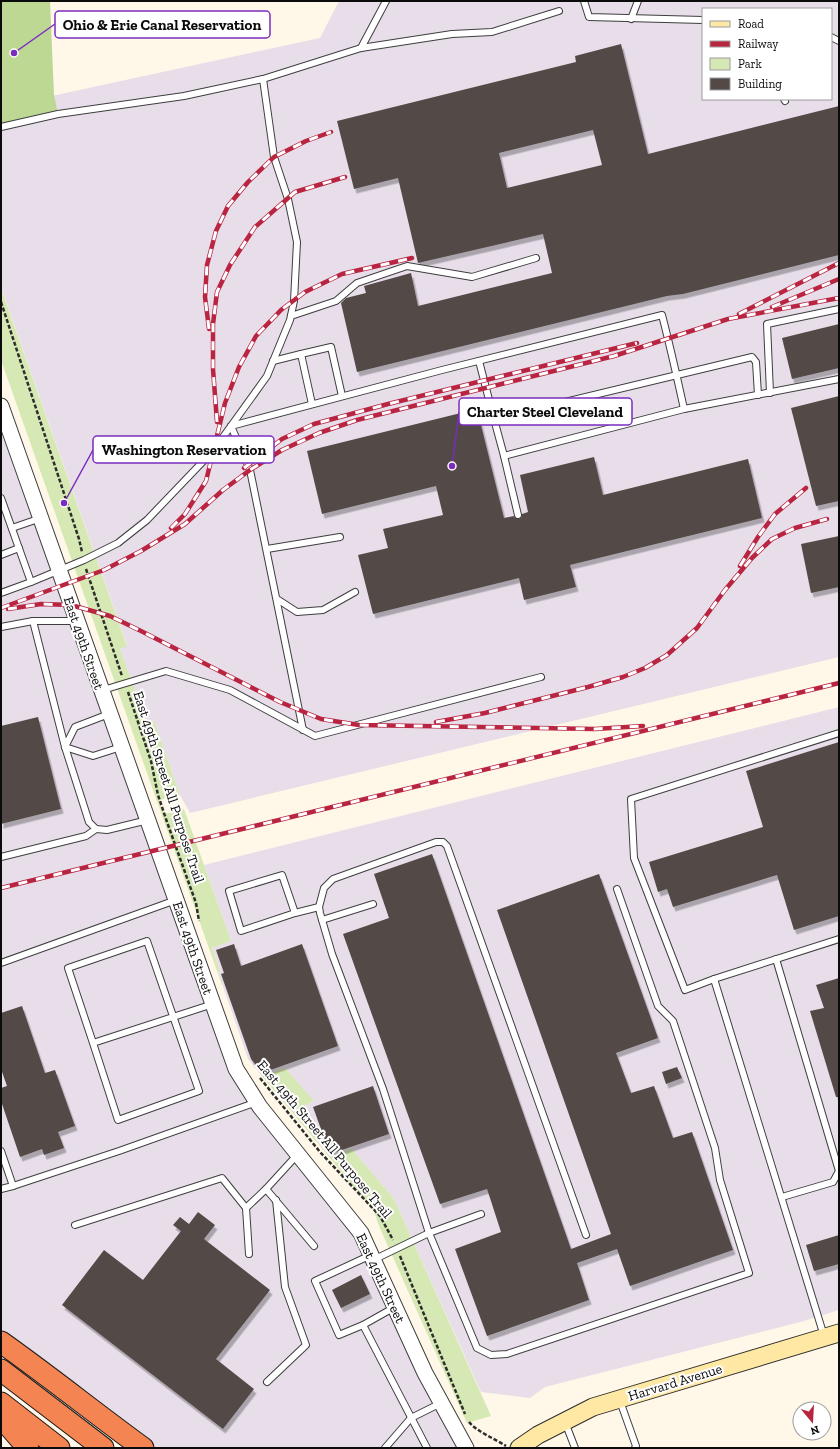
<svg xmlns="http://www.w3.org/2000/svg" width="840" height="1449" font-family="'Zilla Slab',serif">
  <defs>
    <filter id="shadow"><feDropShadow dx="2.5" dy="4.5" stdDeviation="0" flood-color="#0004"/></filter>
  </defs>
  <rect width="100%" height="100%" fill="#fff7e8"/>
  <g fill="#e7deea" fill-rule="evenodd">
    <path d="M339,1H839V657L190,813L180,795L154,721L147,723L120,649L127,645L1,287V107L320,38ZM703,9H831V99H703Z"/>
    <path d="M1,406L236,1069L361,1233L466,1448H143L1,1342Z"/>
    <path d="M839,707V1310L804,1321L545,1387L530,1398L481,1392L394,1199L352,1149L329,1156L317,1141L305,1104L314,1102L285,1068L262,1076L248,1059L218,972L220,971L212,948L231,941L204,865Z"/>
  </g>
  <g fill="#d6e8b3">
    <path d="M1,288L127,646L120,649L147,723L154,721L180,795L159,800L164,814L184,809L231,941L212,948L220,971L218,972L223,985H222L1,360Z"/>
    <path d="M285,1068L314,1101L305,1105L317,1141L329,1156L352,1149L394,1199L491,1416L467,1423L379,1226L374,1211L262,1076Z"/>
  </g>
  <path fill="#bcd893" d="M1,1H50L54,95L58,114L1,127Z"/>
  <g fill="#534a47" fill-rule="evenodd" filter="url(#shadow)">
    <path d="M621,44L648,154L839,106V255L683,294L667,296L357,372L341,303L346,298L366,293L364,286L411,273L418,306L552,273L543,234L418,263L398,178L354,189L337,121L576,62L575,56ZM593,130L602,165L507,188L499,153Z"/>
    <path d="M839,324V368L792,379L782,338Z"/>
    <path d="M839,396V501L816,506L791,408Z"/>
    <path d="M477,409L504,518L514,516L515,518L519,519L522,517V514L528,512L520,475L594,457L603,495L748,459L762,518L570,565L576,587L524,600L519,578L373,614L358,555L388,548L383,529L443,515L436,486L322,514L307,451Z"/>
    <path d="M839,536V587L811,593L801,544Z"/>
    <path d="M38,717L61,809L1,824V726Z"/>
    <path d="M839,742V916L794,930L777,875L673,907L667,889L658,892L649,862L763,827L746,771Z"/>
    <path d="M432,854L571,1249L611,1234L497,910L599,874L658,1038L616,1053L631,1093L654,1086L673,1138L692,1132L733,1250L630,1286L617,1249L577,1263L589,1300L487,1336L455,1249L501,1232L490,1198L487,1189L440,1204L343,934L389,918L374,874Z"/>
    <path d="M234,944L241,966L302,944L338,1046L262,1073L251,1059L221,974L224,973L216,950Z"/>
    <path d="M839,978V1097H836L810,1011L824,1008L816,985Z"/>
    <path d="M22,1006L45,1073L55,1070L75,1126L58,1132L64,1148L44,1155L42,1149L20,1157L1,1101V1088L7,1086L1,1069V1013Z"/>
    <path d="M677,1067L682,1078L666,1084L662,1072Z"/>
    <path d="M373,1086L389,1134L330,1154L313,1107Z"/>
    <path d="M198,1212L215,1225L204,1239L270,1290L216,1359L254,1389L223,1429L62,1305L104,1250L143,1280L181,1231L173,1225L180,1217L189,1224Z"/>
    <path d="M839,1235V1264L814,1271L806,1245Z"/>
    <path d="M361,1275L370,1294L341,1308L332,1290Z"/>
  </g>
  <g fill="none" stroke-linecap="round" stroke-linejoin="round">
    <defs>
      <g id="service">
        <path d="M584,1L589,17L703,20"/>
        <path d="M631,19L638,1"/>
        <path d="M831,37L839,41"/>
        <path d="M361,48L386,1"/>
        <path d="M784,99L785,101"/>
        <path d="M1,127L58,114L184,96L263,79L361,48L452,34L492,32L559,11"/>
        <path d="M291,316L336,301L357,283L407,266L472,277L536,258"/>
        <path d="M301,354L331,347L342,396"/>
        <path d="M273,361L301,354L312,404"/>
        <path d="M479,361L494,419"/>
        <path d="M770,393L767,324L839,309"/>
        <path d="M684,409L839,379"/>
        <path d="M504,456L518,515"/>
        <path d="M1,498L31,582"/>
        <path d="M12,528L41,518"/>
        <path d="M267,549L340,537"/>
        <path d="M1,555L19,548"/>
        <path d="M1,593L31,582L84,560L118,543L147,520L213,451L267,376L290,320L294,301L297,242L288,199L274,157L263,79"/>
        <path d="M277,599L297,612L323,610L355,592"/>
        <path d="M33,621L65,747L89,822L96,829L107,830L148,820"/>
        <path d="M1,627L33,621H76"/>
        <path d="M103,690L166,671L230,690L315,736L541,677"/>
        <path d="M303,730L250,470L231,426L442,370L662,315C670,346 677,377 684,409L504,456L494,419L752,357L756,362L758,395"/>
        <path d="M65,747L75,727L109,714"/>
        <path d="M65,747L93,756L121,747"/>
        <path d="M1,857L86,836L96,829"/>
        <path d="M295,913L282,875L229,891L241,931L295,913L319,907"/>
        <path d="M322,920L373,904"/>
        <path d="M776,959L839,1171L833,1182L782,1197"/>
        <path d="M1,963L176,900"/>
        <path d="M714,979L685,990L634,858L631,799L839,733"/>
        <path d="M93,1043L68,968L147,941L199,1091L118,1120L93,1043L213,1004"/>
        <path d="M1,1151L13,1186L119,1151L257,1102"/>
        <path d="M298,1154L266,1189L314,1246"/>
        <path d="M1,1189L13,1186"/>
        <path d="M246,1208L249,1254"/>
        <path d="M75,1225L222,1178L246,1208L266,1189"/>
        <path d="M586,1235L447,846L443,842H436L333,879L324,888L319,907L320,913L332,954L383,1089L429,1233L477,1348L491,1355L507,1354L749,1273L720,1180L715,1148L673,1021L658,1006L617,889"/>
        <path d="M373,1260L429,1233L481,1214"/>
        <path d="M395,1307L363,1325L427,1448"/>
        <path d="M363,1325L339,1335L315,1281L371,1255"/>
        <path d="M824,1336L714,979L839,939"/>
        <path d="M267,1382L306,1345L285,1287L276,1200"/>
        <path d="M620,1401L636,1446L635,1448"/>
        <path d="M565,1422L575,1448"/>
        <path d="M385,1448L411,1418L441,1403"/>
      </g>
      <path id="tertiary" d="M1,406L236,1069L260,1107L361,1233L425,1373L466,1448"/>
      <path id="secondary" d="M519,1448L538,1435L593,1407L839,1333"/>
      <g id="motorway">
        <path d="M1,1342C49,1376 95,1413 143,1448"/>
        <path d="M1,1370L103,1448"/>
        <path d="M1,1403L59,1448"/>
        <path d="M1,1417L28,1448"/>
      </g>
    </defs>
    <use href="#service" stroke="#3e3e3e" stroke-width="8"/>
    <use href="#tertiary" stroke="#3e3e3e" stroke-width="17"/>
    <use href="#secondary" stroke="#2d2d2d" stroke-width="19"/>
    <use href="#motorway" stroke="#1c1c1c" stroke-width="23"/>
    <g stroke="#2d2d2d" stroke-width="2.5" stroke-dasharray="4 2" stroke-linecap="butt">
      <path d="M1,302L79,539L82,552"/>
      <path d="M86,569L122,676"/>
      <path d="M128,692L151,761L158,795L167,822L196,903L199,921"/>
      <path d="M260,1078L320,1152L380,1216L393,1240"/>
      <path d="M400,1256L465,1414"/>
      <path d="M469,1422C476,1431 495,1439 506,1446"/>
    </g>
    <use href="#service" stroke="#fff" stroke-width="6"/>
    <use href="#tertiary" stroke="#fff" stroke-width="15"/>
    <use href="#secondary" stroke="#ffe8a3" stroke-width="17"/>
    <use href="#motorway" stroke="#f48451" stroke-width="21"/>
    <defs>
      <g id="rail">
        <path d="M772,307L839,279"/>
        <path d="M739,314L839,263"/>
        <path d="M209,329L205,297L207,265L216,231L228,206L248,182L274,157L306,141L331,132"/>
        <path d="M217,422L213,369V324L217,292L230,265L255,227L295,192L345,177"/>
        <path d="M244,468L282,439L314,424L388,404L637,343"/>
        <path d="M171,528L185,514L206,481L225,403L239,367L256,336L281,310L305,292L342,274L412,258"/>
        <path d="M740,566L758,537L775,514L806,488"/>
        <path d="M1,608L104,570L141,551L185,524L223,490L250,470L282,450L319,433L357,420L614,356L728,319L839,298"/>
        <path d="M8,609L41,604L71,605L110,616L141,631L280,702L321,719L359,725L595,729L643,726"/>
        <path d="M436,722L485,713L588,687L623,677L645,668L667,655L697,628L725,590L752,558L772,539L795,528L827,519"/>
        <path d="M1,888L839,683"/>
      </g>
    </defs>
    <use href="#rail" stroke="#b92441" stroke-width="4.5"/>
    <use href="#rail" stroke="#fff" stroke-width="3" stroke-dasharray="9" stroke-linecap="butt"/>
  </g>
  <g text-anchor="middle" stroke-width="4" stroke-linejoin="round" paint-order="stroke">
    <g font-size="14" fill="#0b0b0b" stroke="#fff">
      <text transform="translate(84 643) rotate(71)" y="5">East 49th Street</text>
      <text transform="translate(169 787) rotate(72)" y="5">East 49th Street All Purpose Trail</text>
      <text transform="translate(193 948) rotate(71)" y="5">East 49th Street</text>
      <text transform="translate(325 1139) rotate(50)" y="5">East 49th Street All Purpose Trail</text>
      <text transform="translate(381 1278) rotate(65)" y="5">East 49th Street</text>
      <text transform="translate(675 1382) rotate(-17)" y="5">Harvard Avenue</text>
    </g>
  </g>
  <path fill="none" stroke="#7b2cbf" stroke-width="1.5" d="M14 53L55 24M452 466L459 412M64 503L93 450"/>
  <g fill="#7b2cbf" stroke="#fff" stroke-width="1.5">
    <circle cx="14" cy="53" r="4"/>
    <circle cx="452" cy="466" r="4"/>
    <circle cx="64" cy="503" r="4"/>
  </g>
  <g fill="#fff" stroke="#7b2cbf" stroke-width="1.5">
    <rect x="55" y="11" width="215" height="27" rx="4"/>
    <rect x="459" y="398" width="173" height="27" rx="4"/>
    <rect x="93" y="436" width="181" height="27" rx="4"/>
  </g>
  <g font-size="15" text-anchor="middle" font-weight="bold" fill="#0b0b0b">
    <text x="162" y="30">Ohio &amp; Erie Canal Reservation</text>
    <text x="545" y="417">Charter Steel Cleveland</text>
    <text x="184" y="455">Washington Reservation</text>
  </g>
  <rect width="840" height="1449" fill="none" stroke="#0b0b0b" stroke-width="4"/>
  <rect x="702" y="8" width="130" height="92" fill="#ffffff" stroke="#9d9d9d"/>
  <rect x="710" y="21" width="20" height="6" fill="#ffe8a3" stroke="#9d9d9d"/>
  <text x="738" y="28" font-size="12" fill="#0b0b0b">Road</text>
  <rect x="710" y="41" width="20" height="6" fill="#b92441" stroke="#9d9d9d"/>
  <text x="738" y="48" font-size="12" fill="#0b0b0b">Railway</text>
  <rect x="710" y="58" width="20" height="12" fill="#d6e8b3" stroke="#9d9d9d"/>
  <text x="738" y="68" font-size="12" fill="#0b0b0b">Park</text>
  <rect x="710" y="78" width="20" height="12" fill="#534a47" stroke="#9d9d9d"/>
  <text x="738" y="88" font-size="12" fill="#0b0b0b">Building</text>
  <g transform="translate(812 1421) rotate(162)"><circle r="19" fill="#ffffff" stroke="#9d9d9d"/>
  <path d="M0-3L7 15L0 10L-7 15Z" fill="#b92441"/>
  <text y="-6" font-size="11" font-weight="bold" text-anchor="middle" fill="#0b0b0b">N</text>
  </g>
</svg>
